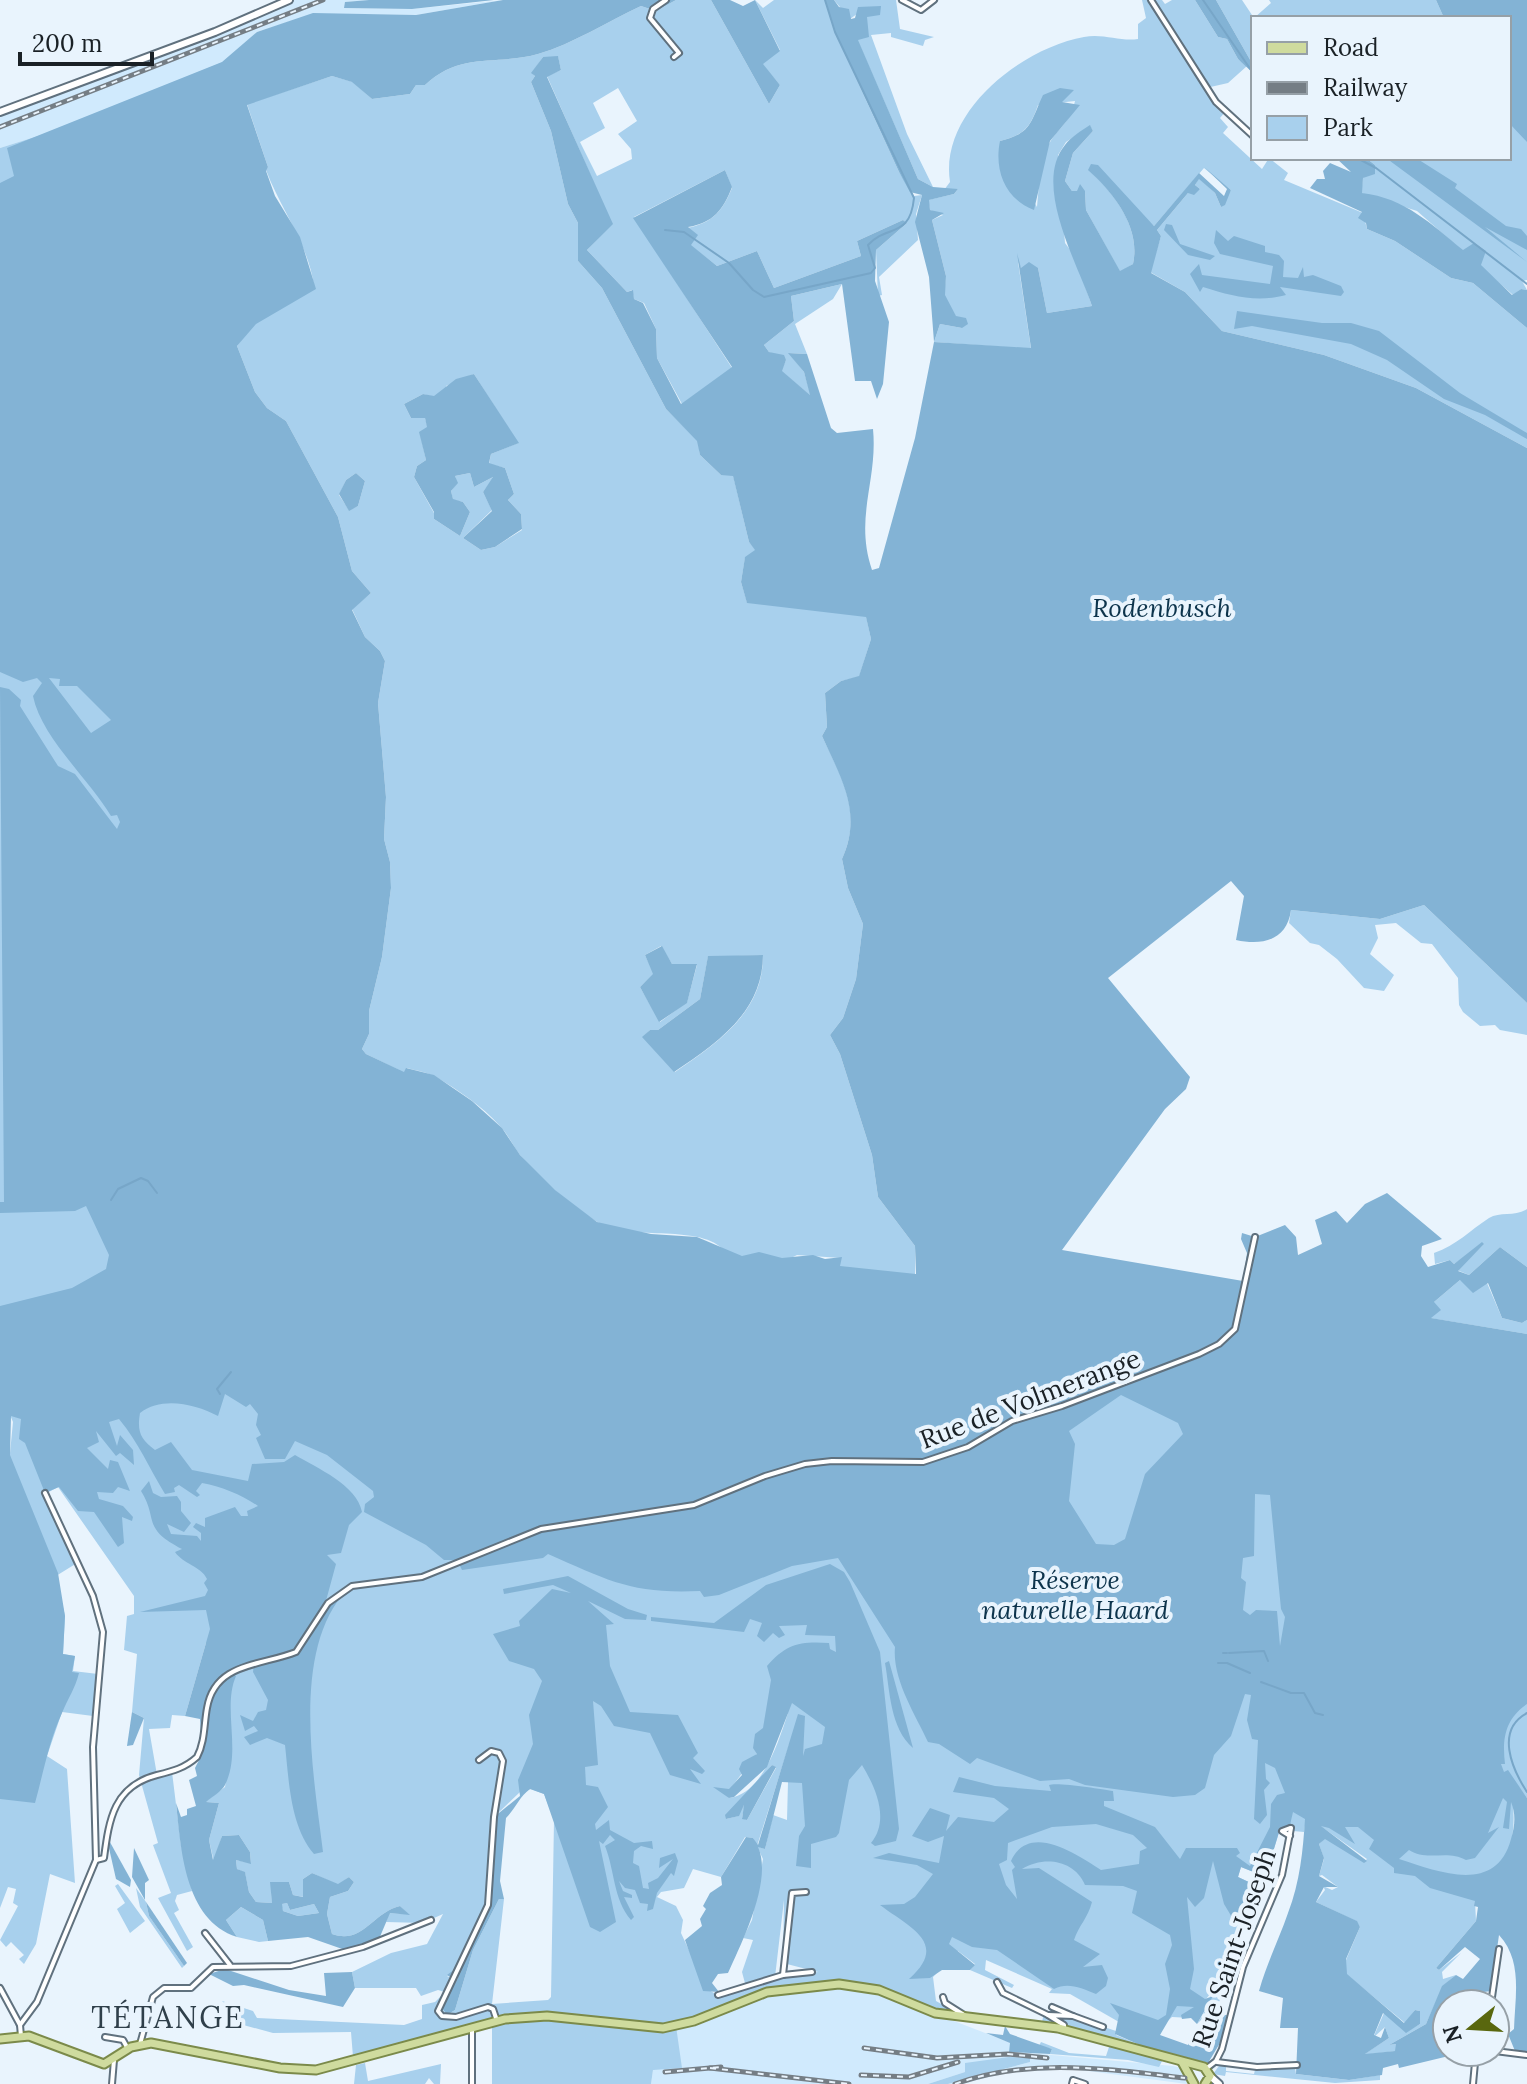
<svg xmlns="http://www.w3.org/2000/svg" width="1527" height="2084" font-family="Lora,serif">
  <rect width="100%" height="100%" fill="#e9f4fd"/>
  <g fill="#d0eafd">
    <path d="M294,0H369L345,2V8L412,9L503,0L416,15L313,14L257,32L223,62L60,129L0,148V114Z"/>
    <path d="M796,1987H866L1011,2043L1009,2051L1173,2066L1185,2069L1187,2084L1073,2069L1008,2072L962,2084H948L1030,2062L965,2072L928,2084H651L653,2070L676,2026L749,1997Z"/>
  </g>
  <g fill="#a8d0ed" fill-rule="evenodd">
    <path d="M676,0H711L769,104L780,85L762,64L780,50L755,0L763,8L774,0H825L835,32L899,172L914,196L922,195L916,214L918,240L879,277L882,295L878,296L876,250L907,223L903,220L857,241L861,256L774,288L757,251L717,266L690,245L697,235L687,228C713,223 723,210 732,188L725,170L634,217L732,368L682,404L657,358L656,329L644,303L634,299L632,290L627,292L587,250L612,224L547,76L561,70L558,57H543L532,73L535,76L531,82L551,131L568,204L578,223V261L602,288L666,409L698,441L700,455L721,475H733L749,542L756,550L745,558L741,582L747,602L866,616L871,639L859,677L841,681L825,693L827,727L822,736C842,778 863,813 842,859L848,888L863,924L856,979L843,1018L830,1035L840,1054L872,1155L878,1197L915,1246V1276H1016L1188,1302L1275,1320L1307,1310L1435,1324L1527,1348V1798L1507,1771C1521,1827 1512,1855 1487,1905L1475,1902L1476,1921L1436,1968L1439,1970L1461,1953L1442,1972L1443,1979L1456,1975L1443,1986L1426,2024L1389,2045L1396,2044V2051L1363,2055L1389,2038L1385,2027L1373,2038L1384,2013L1406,2032L1420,2024V2011L1415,2010L1405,2023L1346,1974V1960L1360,1927L1356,1921L1316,1902L1325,1890L1323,1886L1332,1890L1338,1887L1322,1875L1319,1876L1324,1859L1319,1844L1325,1838L1364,1862L1367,1859L1319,1825H1323L1306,1819L1304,1832L1293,1831L1290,1826L1280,1829L1273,1852L1256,1873L1241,1867L1238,1877L1253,1884L1229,1952L1233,1966L1219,2002L1197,2024L1211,2001L1210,1994L1191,2018L1172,2017L1162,2026L1160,2035L1119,2022L1070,1994L1049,1993L1052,1989L986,1960L985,1970L1014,1985L1012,1988L970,1970L975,1964L958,1951L933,1977L936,2001L961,2015C926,2012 900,1993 867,1987C793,1974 743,2006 676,2026L682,2068L653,2070L651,2084H492V2018L353,2057L351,2032L273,2033L225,2020L228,2007L222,2001L253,2011L257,2018L404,2025L422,2019V2005L435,2002L445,1992L438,1990L421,1996L416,1988H355L352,1972L391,1953L427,1944L443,1914L423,1923L386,1922L389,1913L408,1914L400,1906C373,1912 363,1945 332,1934L327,1914L330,1897L348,1891L354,1882L349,1877L338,1885L312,1873L303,1879L304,1897L293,1895L289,1882H271L272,1903L256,1902L249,1892L245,1873L237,1869L236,1860L251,1863L250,1852L239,1835L222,1836L214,1862L209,1840L219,1803L205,1802L225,1787L227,1775L207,1760L206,1643L185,1716L172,1715L170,1728L149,1729L157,1775L172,1772L181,1845L192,1891L177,1895L175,1901L179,1910L174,1913L193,1947L187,1951L158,1898L171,1893L153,1845L158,1843L139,1775L144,1718L132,1712L137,1654L124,1650L127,1616L134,1614V1596L58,1487L45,1494L77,1563L56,1576L65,1616L63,1654L75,1656L73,1671L98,1674L93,1716L62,1712L47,1756L67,1769L75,1883L50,1874L36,1944L24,1964L19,1959L24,1955L11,1942L6,1947L0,1940L18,1906L13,1903L16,1889L8,1887L0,1908V1427L10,1453L13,1422L4,1400H0V148L60,129L223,62L279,213L314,286C308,243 281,210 266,170L268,167L247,104L332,76L353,82L372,99L410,94L416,85H425C461,51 496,66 538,54C573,44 608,21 641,6L656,11ZM618,88L637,121L618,134L631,149L632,159L597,176L580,142L605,128L593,103ZM245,335L237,346L255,392L267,408L286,421L338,517L352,571L371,593L352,609L365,637L380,651L385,661L378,703L386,797L384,839L390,862L391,888L382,957L369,1011V1034L362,1049L366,1054L399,1070L351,1059L379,898L370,774L347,698L343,650L320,581L284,506L221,437L202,410L200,398L207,375ZM474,374L518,443L491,454L489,464L505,468L514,494L508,500L521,514L522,530L495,547L481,550L463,538L492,510L483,492L495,476L474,487L470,473L455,476L457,483L451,491L453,500L463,502L470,512L460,536L434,519V513L414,477L417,466L426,460L420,433L428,428L425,418H411L404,404L423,394L434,397L446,391V386ZM356,473L365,481L358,506L349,510L339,495L346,480ZM661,946L672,964L697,965L687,1002L660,1022L640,987L654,974L645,955ZM763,955C764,1012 717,1043 675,1072L643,1037L650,1030H658L700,999L708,957ZM407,1068C417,1071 427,1072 436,1077C458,1090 482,1106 499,1125C508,1134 513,1146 520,1155C541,1179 567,1203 594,1220C629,1243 696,1223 723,1249L602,1229L534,1181L491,1121L434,1079L406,1072ZM797,1255L841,1258L839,1266L789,1259ZM788,1713C779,1740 763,1794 729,1798L727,1793ZM789,1745L787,1820L773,1815L765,1849L757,1846ZM772,1765L776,1768L747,1820L742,1818L745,1803L738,1816L726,1819ZM531,1789L544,1794L554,1820L551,1997L548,2000L492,2004L504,1899H499L473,1950L455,2010L447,2015L442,2008L458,1973L453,1979L447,1976L463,1963L488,1905L494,1817L520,1792ZM745,1837L753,1838L763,1859L752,1920L743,1938L753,1940L742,1972L746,1987L714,1993L707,1989L681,1933L683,1920L676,1906L657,1897L661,1892L684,1888L693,1869L721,1877ZM784,1900L783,1963L818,1972L775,1977Z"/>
    <path d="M834,0H896L900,29L934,37L925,40L923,46L891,37V33L871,35L907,134L933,187L918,179L857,39L865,8L850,19Z"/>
    <path d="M1142,0H1162L1165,4L1172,0H1195L1218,37L1227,39L1238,59L1247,66L1228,83L1206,88L1225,112L1220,118L1228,127L1223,133L1262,169L1269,158L1288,173L1284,180L1363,213L1367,229L1395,241L1451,278L1473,283L1527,328V448L1416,388L1324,355L1222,331L1185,292L1150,272L1161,236L1157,230L1188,193L1200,189L1195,185L1199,178L1215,193L1221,207L1231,190L1204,168L1154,226L1089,170C1114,193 1141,228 1133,264L1120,272L1086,210L1085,191H1072L1065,181L1073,153L1093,131L1090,126L1066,142L1058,155L1065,243L1074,255L1092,306L1047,313L1038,268H1021L1018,262L1031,349L934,342L940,324L962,328L944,295L946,276L932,220L943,215L930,210L928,200L954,194L958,189L944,190L950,182C939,112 1022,48 1084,37C1103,33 1121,42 1138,39V24L1146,18ZM1075,101C1070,124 1058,127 1049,144C1040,164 1039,186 1037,207L1000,141C1024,135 1030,128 1038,105Z"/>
    <path d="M1216,0H1242L1254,18L1271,3L1269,0H1436L1444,18H1253V65Z"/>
    <path d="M1509,123L1527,139V280L1522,281L1527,290L1521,289L1513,295L1417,211L1361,193L1363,178L1375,165L1366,158H1509Z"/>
    <path d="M842,284L833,299L795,324L807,354L789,353L804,372L811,396L781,371L786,360L769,352L764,345L794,321L791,296Z"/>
    <path d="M1424,905L1527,1003V1035L1500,1030L1495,1025L1480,1026L1463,1012L1459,1005L1458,978L1432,944L1421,943L1396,923L1375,925L1378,938L1370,954L1394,975L1384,991L1364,988L1337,959L1319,945L1310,943L1289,923L1291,910L1380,919Z"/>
    <path d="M1527,1209V1267L1500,1247L1469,1275L1457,1270L1484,1244L1454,1264L1450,1260L1435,1264L1434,1253C1457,1245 1469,1231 1489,1218C1500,1211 1515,1217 1527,1209Z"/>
    <path d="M1460,1280L1487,1283L1502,1318L1522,1323L1527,1320V1334L1430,1318L1434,1302Z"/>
    <path d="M118,1884L145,1921L130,1933L117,1909L125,1903L115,1886Z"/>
    <path d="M136,1888L146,1902L149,1916L184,1966L182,1968L140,1907Z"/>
    <path d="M287,1903L290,1910L314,1904L319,1913L298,1916L283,1911L281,1904Z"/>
    <path d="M241,1907L263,1920L268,1941L259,1942L237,1937L226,1920Z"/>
    <path d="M1050,2009L1116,2031V2035L1140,2045L1042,2022L1044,2013L1048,2015Z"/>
    <path d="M1041,2042L1069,2053L1106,2056L1110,2044L1164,2057L1159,2067L1128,2060L1050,2054L1052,2049L1039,2046Z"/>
    <path d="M1009,2057L1030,2058V2062L948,2084H928L965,2072V2063Z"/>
    <path d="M365,2063L368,2081L441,2064L440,2084H434L429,2078L425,2084H354L356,2065Z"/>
    <path d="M1219,2066H1226V2071L1254,2074L1255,2070L1295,2068L1296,2074L1349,2080L1380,2075V2080L1335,2083L1226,2072L1225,2076L1213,2074Z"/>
  </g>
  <g fill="#83b3d5" fill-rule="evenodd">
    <path d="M369,0H494L412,9L344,8L345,2Z"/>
    <path d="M503,0H676L656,11L641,6C608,21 573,44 538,54C495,66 461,51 425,85H416L410,94L372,99L352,82L332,76L247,105L268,167L266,171L275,196L300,237L316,289L256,324L237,346L255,392L267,408L286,421L338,517L352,571L371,593L352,610L365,637L380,651L385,661L378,703L386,797L384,839L390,862L391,888L382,957L369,1011V1034L362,1049L366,1054L404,1072L406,1068L434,1075L472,1101L502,1128L520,1155L555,1190L597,1222L651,1234L697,1237L742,1256L759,1252L782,1258L813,1255L825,1259L842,1257L840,1266L916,1274L915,1246L878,1197L872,1155L840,1054L830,1035L843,1018L856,979L863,924L848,888L842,859C863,813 841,778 822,736L827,727L825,693L841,681L859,676L871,639L866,617L747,603L741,582L745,557L755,550L749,542L733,476L721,475L700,455L697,441L666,409L602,288L578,261V223L568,204L551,131L531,82L535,76L531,73L543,57L558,56L561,70L547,77L613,224L587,250L627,292L633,290L634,299L643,303L656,329L657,358L681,404L732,367L633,218L725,170L732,187C723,210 713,223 688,227L698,235L691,245L717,266L757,251L774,288L861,256L857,241L903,220L907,223L876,250L875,281L889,322L883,384L877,399L871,381H855L842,284L791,296L794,321L764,345L769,352L784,355L786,360L782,371L810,395L804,372L788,353L807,354L831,428L837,433L873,429C878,481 854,517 872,570L879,568L915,438L934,342L929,277L915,222L922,195L910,192L899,172L835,32L825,0H834L839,7L849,9L851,19L855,18L858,7L881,6L880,15L867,17L869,37L858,40L918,179L933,187L958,189L954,194L929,200L930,210L944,213L932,220L946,276L945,295L956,316L966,318L968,324L962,328L940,324L934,342L1031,348L1017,253L1021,268L1029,262L1038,268L1047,313L1092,306C1078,264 1032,185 1065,145C1071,137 1081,131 1090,125L1093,131L1073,153L1065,181L1072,191H1077L1080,184L1085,191L1086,210L1120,271L1133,264C1141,228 1114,193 1088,170L1091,164L1098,165L1154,226L1199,173L1224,196L1227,189L1204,167L1231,190L1225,205L1221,207L1215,193L1199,179L1195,185L1200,189L1194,195L1188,193L1157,230L1161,236L1151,273L1185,292L1222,331L1324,355L1416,388L1527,448V1003L1424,905L1380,919L1291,910C1287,940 1263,946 1236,940L1244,896L1231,881L1108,978L1190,1077L1186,1089L1165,1109L1062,1250L1243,1281L1247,1253L1241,1239L1242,1233L1255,1237L1285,1225L1296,1237L1298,1255L1322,1244L1315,1220L1336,1211L1347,1223L1365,1204L1387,1193L1442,1239L1422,1246L1421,1256L1428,1267L1450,1260L1454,1264L1482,1242L1484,1244L1458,1271L1469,1275L1500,1247L1527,1267V1320L1522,1323L1502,1318L1488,1283L1473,1293L1460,1280L1434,1302L1441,1310L1431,1318L1527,1334V1704C1505,1719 1502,1739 1505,1764H1501L1504,1772L1508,1770L1527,1798V2054L1515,2051L1508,2034L1514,2029C1515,1996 1523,1961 1499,1935L1491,1991L1484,1992L1478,2004H1447V2052H1454L1453,2055L1399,2068L1398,2064L1383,2068L1382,2075L1349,2080L1296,2074L1298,2028H1280L1283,1998L1259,1991C1267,1963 1279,1939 1288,1913C1300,1882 1303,1850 1305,1819L1293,1812L1290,1825L1280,1829L1273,1852L1256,1873L1241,1867L1238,1877L1253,1884L1246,1910L1240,1909L1233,1919L1224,1904L1213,1861L1204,1898L1195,1907L1187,1897L1194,1969L1190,1989L1205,1999L1213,1996L1197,2024L1191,2018L1182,2019L1181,2015L1194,2007L1177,2006L1160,2035L1188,2045L1190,2040L1206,2042L1220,2015H1227L1223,2038L1208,2063L1140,2045L1115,2034L1119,2015L1110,2003L1158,2020L1166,2015L1170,1989L1165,1964L1172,1945L1170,1935L1132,1913L1137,1891L1123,1886L1085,1885C1074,1859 1043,1856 1022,1869L1039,1868L1092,1902C1088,1918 1079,1925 1074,1940L1100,1954L1083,1967L1102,1965L1108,1978L1106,1986L1096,1994C1081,1988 1068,1982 1054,1989L997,1950L972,1947L952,1937L949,1944L975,1965L970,1970H942L930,1978L909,1979C950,1943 909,1927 880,1905L904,1904L915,1897L933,1874L917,1865L873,1858L889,1853L939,1863L944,1836L928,1842L912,1836L930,1808L950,1815L946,1831L958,1817L994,1822L1009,1809L994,1798L953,1792L959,1777L995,1786L1051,1791L1049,1785C1057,1782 1101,1789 1113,1791L1114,1801H1104V1806L1155,1827L1180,1859L1186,1848H1237L1240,1853L1236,1856L1250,1866L1270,1827L1271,1804L1277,1795L1285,1793L1275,1768L1265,1763L1266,1779L1270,1783L1264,1790L1267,1815L1260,1824L1254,1819L1258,1740L1252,1739L1247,1720L1251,1695L1245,1694L1231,1736L1214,1755L1205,1788L1195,1795L1173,1797L1085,1785L1069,1779L1040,1781L977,1758L970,1764L939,1744L928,1742C915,1714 892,1679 895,1647L838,1558L792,1566L719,1595L704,1597L700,1591C631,1594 610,1581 548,1554L543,1558L462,1570L460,1566L463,1560H444L426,1545L364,1512L365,1504L374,1497L373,1491L327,1455L295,1441L285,1459H265L256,1438L261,1435L256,1425L258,1414L250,1404L246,1407L225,1394L218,1416C195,1404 162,1396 140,1413C137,1431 140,1439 155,1450L171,1442L192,1470L248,1481L252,1464L284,1462L295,1455C317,1468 357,1485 362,1512L349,1525L341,1553L327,1555L336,1564L324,1608L347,1590C290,1649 314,1777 323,1852L314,1854C290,1826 289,1781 285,1745L267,1738L250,1745L244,1737L258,1731L254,1726L245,1731L240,1715L253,1721L258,1712L266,1710L268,1700L253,1672L254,1663L231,1673L236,1676C222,1708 242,1751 225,1785C222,1791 212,1797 206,1802L219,1803L209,1840L213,1860L222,1836L239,1835L250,1852L251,1864L236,1860L237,1869L245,1872L249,1892L256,1902L272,1903L270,1882H289L293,1895L303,1897V1879L312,1873L338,1884L349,1877L354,1882L348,1891L330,1897L327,1914L332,1934C363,1945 373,1912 400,1906L410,1915L390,1913L379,1939L348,1951L308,1937L268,1941L263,1920L241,1907L226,1920L237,1937C184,1920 181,1848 176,1803L181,1817L187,1815V1809L196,1806L189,1780L197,1776L195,1768L202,1754L200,1719L185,1716L210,1629L206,1610L140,1612L205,1596L208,1590L204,1583L207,1579C201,1566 183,1564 175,1552L182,1549C141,1528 159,1520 141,1491L149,1481L153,1493L161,1497L177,1496L181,1502V1511L191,1523L184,1532L167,1524L171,1534L197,1536L201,1541V1533L193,1527L196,1523L205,1527V1518L235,1507L241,1516H248L247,1511L258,1506C242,1495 223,1487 202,1483L196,1491L200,1495L197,1497L179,1485L174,1488L175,1492L165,1494C149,1468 139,1443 119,1419L109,1422L117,1446L120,1435L133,1450L134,1465L120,1453L116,1456L96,1431L99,1442L87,1448L108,1469L110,1460L118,1462L130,1491L118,1487L113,1493L97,1492L99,1499L123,1506L133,1517L132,1521L122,1517L124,1543L118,1547L94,1512L78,1511L59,1487L45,1493L25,1443L19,1439L21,1419L11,1416L10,1455L58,1573L65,1616L63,1654L75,1656L72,1672L79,1673C75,1689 68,1698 62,1713C49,1741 43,1774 35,1803L0,1799V1306L72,1288L106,1269L109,1255L86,1206L75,1211L0,1213V1202H4L0,687L9,689L21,700L20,706L58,766L75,774L117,829L120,822L117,815L111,816C89,779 41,737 33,696L42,683L37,678L23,682L0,672V183L14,176L7,148L222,62L257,32L313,13L416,15ZM49,678L60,679L59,686H77L111,720L91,733ZM1121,1395L1178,1423L1183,1434L1145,1474L1125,1539L1114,1545L1096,1544L1069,1501L1075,1444L1069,1431ZM1255,1494L1270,1495L1281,1609L1285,1617L1280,1646L1277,1611L1256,1610L1250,1615L1243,1610L1246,1582L1241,1578L1243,1558L1254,1556ZM1503,1798L1507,1802L1503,1828L1509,1829L1511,1802C1516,1814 1515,1826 1511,1839C1496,1895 1439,1872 1399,1859L1409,1850C1427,1862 1447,1849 1466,1860L1475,1858L1499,1827L1488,1833ZM1096,1824L1133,1835L1147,1848L1140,1851L1139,1864L1101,1870C1078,1855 1029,1821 1011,1861L1015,1867L1012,1870L1017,1899L1006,1885L999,1864L1007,1860L1008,1843L1052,1827ZM1321,1826L1329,1828L1355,1844L1345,1827H1358L1374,1840L1369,1849L1394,1868V1873L1415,1876L1430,1888L1475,1901L1474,1906L1478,1907L1476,1921L1436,1968L1439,1970L1465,1947L1480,1959L1463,1979L1456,1975L1442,1986L1426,2024L1389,2045L1396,2044L1395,2051L1365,2054L1389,2038L1385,2027L1381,2038L1374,2035L1383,2013L1406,2033L1420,2024V2011L1415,2010L1404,2023L1347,1974L1346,1959L1360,1927L1357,1921L1316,1902L1324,1887H1338L1319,1876L1324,1858L1319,1844L1325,1839L1364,1863L1367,1861ZM287,1903L290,1910L314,1904L319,1913L298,1916L283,1911L282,1904Z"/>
    <path d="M711,0H730L743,6L755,0L780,51L763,64L780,85L769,104Z"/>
    <path d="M1195,0H1216L1253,65V73L1238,59L1227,39L1218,37Z"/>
    <path d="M1436,0H1527V142L1509,123V18H1444Z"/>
    <path d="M1060,88L1074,90L1062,102L1080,105L1050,141L1034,210C1005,199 994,170 1000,141C1032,133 1030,123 1043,95Z"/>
    <path d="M1336,158H1366L1375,165V174L1363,178L1362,193C1405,198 1431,224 1463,250L1474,243L1486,251L1481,265L1512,295L1521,289L1527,290V328L1473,283L1451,278L1395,241L1367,229L1366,223L1358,218L1362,212L1310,188L1317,179H1325L1323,171L1330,163L1351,172Z"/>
    <path d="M1386,158H1416L1457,184L1455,188L1506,226L1521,229L1527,236V250L1485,227L1527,262Z"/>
    <path d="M1166,224L1172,225L1180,244L1215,256L1210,260L1188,255L1164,230Z"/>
    <path d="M1216,230L1228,241L1234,236L1265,246V252L1279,255L1284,261L1283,277L1298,278L1303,267L1304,277L1313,275L1341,286L1344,292L1341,296L1280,287L1286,295C1256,303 1232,296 1203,287L1200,292L1190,274L1199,264L1202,275L1270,284L1273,266L1220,254L1214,243Z"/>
    <path d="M1237,311L1322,323H1351L1379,331L1460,393L1527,433V439L1485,415L1444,399L1387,360L1351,344L1252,326L1234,329Z"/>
    <path d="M474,374L519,443L491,454L489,463L505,468L514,494L508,500L521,514L522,529L495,547L481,550L463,538L492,511L483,492L493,477L474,487L470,473L455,476L458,483L451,491L453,499L463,502L470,512L460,536L434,519V512L414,477L417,466L426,460L419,432L427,427L425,418H411L404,404L423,394L434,396L456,379Z"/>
    <path d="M356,473L365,481L358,506L349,511L339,494L346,480Z"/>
    <path d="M662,946L672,964H697L687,1003L659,1022L640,987L653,974L645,955Z"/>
    <path d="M763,955C763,1012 717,1043 674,1072L642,1037L650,1030H658L700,999L708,956Z"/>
    <path d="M830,1564L844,1572L850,1582L880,1652L899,1829L896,1841L875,1846L871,1843C890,1820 876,1788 862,1765L849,1780L839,1833L836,1837L811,1844V1868L796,1866L799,1836L805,1826L802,1783L782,1782L765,1849L758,1847C773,1880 742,1942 728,1973L718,1974L712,1983L719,1992L703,1991L685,1940L702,1926L700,1919L706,1909L703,1906L710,1893L722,1885L721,1877L746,1837L753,1838L758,1845L798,1714L805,1716L803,1756L805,1749L822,1744L825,1727L792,1703L767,1767L734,1797L729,1798L713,1787L729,1789L742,1775L739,1769L742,1762L757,1754L753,1748L755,1734L763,1728L771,1680L767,1666C786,1644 800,1641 829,1643L830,1649L836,1652L835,1636L805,1635L807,1625L779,1626L785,1635L779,1638L773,1633L764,1642L757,1636L762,1623L750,1619L744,1632L651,1621V1617L714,1623L766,1585Z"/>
    <path d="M568,1576L628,1609L647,1615L646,1620L625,1619L588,1601L614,1624L606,1625L610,1666L630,1712L678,1715L698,1753L693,1758L705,1771L702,1774L690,1769L701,1784L670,1775L650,1733L614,1726L601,1706L593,1701L598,1765L585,1767L586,1785L598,1787L608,1807L595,1824L596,1830L609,1820L610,1830L634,1843L652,1841L653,1849L641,1846L634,1851L633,1863L639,1866L643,1888L649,1889L648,1883L658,1878L673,1859L659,1868L660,1858L675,1853L678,1861L674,1876L671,1873L657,1893L653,1909L647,1911L648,1904L640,1903L635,1890L625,1888L619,1881L623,1891L632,1895V1898L624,1897L634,1917L631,1920C613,1899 615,1871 605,1846L615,1840L610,1835L603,1844L599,1841L616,1922L600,1932L590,1927L544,1794L530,1789C519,1797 516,1808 506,1818L500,1881L504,1899H499L473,1950L455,2010L447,2015L442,2008L458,1978V1974L453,1979L447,1975L463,1963L488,1905L494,1817L520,1796L518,1780L533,1744L529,1715L542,1681L534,1669L509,1661L493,1634L520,1626L519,1621L552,1589L571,1593L553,1585L504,1594L503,1589Z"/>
    <path d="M889,1661L913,1748C890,1728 890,1691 885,1663Z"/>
    <path d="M132,1712L144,1718L133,1745L127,1746Z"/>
    <path d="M772,1765L776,1767L747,1820L742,1819L744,1805L739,1816L726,1819L725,1815Z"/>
    <path d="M106,1835L131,1880L130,1887L116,1879Z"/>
    <path d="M134,1848L149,1880L145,1883V1900L132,1877Z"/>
    <path d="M146,1902L187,1963L184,1966L149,1916Z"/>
    <path d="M225,1969L289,1990L326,1996L324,1973L352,1972L355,1988L343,2007L244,1985L233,1986L209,1974Z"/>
    <path d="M1005,2026L1010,2034L1052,2049L1050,2054L1009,2052L1010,2043L986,2033L1003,2035Z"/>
  </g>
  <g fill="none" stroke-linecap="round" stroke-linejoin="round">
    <g stroke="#77a6c8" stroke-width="2">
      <path d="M1203,0L1253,73"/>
      <path d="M1357,158L1376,168L1527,284"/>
      <path d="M665,230L684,232L729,263L753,290L764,297L871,273L875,268L868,245C887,224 910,239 914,198L835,32L825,0"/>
      <path d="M111,1200L118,1189L141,1178L148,1181L157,1193"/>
      <path d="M220,1394L217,1389L231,1372"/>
      <path d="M1223,1653H1227"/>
      <path d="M1229,1653L1264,1651L1268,1661"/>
      <path d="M1218,1663H1227L1250,1673"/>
      <path d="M1261,1682L1291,1693H1304L1315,1713L1323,1715"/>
      <path d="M1527,1713C1495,1730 1512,1769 1527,1792"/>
    </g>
    <defs>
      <g id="street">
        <path d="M666,0L653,9L650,18L679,53L674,57"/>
        <path d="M902,0L921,10L934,0"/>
        <path d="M1151,0L1216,102L1253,136"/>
        <path d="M479,1760L491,1751L499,1753L503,1761L494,1817L488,1905L438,2011L442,2016L456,2017L488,2007L493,2009L497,2021"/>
        <path d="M1290,1836L1282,1831L1290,1828"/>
        <path d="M96,1860L104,1858C109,1819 114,1786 157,1775C173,1771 185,1768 197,1757C205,1742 204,1724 207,1708C215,1662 261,1666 296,1652L328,1603L352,1586L422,1577L541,1529L694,1505L765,1476L805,1464L832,1461L923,1462L968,1447L1012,1421L1062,1406L1199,1354L1219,1344L1235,1329L1255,1237"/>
        <path d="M205,1933L230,1965"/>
        <path d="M783,1975L792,1893L806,1892"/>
        <path d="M997,1982L1003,1993L1048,2015"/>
        <path d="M0,1988L20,2025L21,2036"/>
        <path d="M718,1995L783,1975L812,1972"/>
        <path d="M943,1997L945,2003L964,2015"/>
        <path d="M1491,2004L1499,1949"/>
        <path d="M1052,2007L1073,2016L1048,2015L1064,2025V2030"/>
        <path d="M1073,2016L1103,2027"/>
        <path d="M20,2025L37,2002L96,1860L93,1747L103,1632L93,1596L45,1493"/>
        <path d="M472,2028V2084"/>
        <path d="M105,2037L123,2040L128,2049"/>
        <path d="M140,2044L153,1997L164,1988H191L213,1967L291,1966L363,1947L431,1920"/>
        <path d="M1495,2051L1527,2055"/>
        <path d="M1217,2062L1257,2067L1297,2065"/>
        <path d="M1207,2068L1216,2061L1222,2049L1243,1967L1282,1875L1291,1828"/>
        <path d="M112,2084L114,2060"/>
        <path d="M1072,2084L1073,2080L1085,2084"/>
        <path d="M1473,2084L1476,2052"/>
      </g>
      <g id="secondary">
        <path d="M0,112L215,32L289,0"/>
        <path d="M1210,2076L1219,2084"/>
      </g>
      <g id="primary">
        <path d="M0,2039L29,2036L104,2064L131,2047L151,2043L280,2068L316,2070L505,2019L547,2016L663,2028L694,2021L767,1992L839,1984L879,1990L935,2013L1058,2028L1204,2067L1210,2076L1205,2084"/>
        <path d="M1182,2062L1194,2084"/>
      </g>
    </defs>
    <use href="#street" stroke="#60717e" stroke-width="8"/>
    <use href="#secondary" stroke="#60717e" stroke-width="10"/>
    <use href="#primary" stroke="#7b8a4a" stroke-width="11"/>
    <use href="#street" stroke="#fff" stroke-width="4"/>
    <use href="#secondary" stroke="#fff" stroke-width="6"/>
    <use href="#primary" stroke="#cfdb9e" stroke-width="7"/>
    <defs>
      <g id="rail">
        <path d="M0,127L323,0"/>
        <path d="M864,2048L937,2058L1008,2054L1047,2058"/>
        <path d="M710,2068L849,2084"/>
        <path d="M665,2072L721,2067"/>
        <path d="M861,2075L909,2077L958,2062"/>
        <path d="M955,2084C1031,2057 1107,2069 1185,2078"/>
      </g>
    </defs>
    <use href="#rail" stroke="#757e85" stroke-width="5"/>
    <use href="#rail" stroke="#e9f4fd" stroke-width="2" stroke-dasharray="6" stroke-linecap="butt"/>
  </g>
  <g text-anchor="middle" stroke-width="8" stroke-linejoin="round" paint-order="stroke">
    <g font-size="26" font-style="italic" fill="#0d344c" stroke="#e9f4fd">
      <text x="1162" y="617">Rodenbusch</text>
      <text x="1075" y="1589">Réserve<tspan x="1075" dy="30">naturelle Haard</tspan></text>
    </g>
    <g font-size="26" fill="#1a2126" stroke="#e9f4fd">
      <text transform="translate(1030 1399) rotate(-21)" y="9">Rue de Volmerange</text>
      <text transform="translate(1234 1948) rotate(-71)" y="9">Rue Saint-Joseph</text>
    </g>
    <g font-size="30" letter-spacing="2" fill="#2f3f4a" stroke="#e9f4fd">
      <text x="168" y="2028">TÉTANGE</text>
    </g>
  </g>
  <rect x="1251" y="16" width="260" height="144" fill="#e9f4fd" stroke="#96a0a7" stroke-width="2"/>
  <rect x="1267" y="42" width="40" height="12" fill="#cfdb9e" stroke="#96a0a7" stroke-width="2"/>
  <text x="1323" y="56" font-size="24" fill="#1a2126">Road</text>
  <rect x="1267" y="82" width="40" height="12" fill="#757e85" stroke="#96a0a7" stroke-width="2"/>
  <text x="1323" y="96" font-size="24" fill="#1a2126">Railway</text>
  <rect x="1267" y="116" width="40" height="24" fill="#a8d0ed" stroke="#96a0a7" stroke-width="2"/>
  <text x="1323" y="136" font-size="24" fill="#1a2126">Park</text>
  <g transform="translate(1471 2028) rotate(252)"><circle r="38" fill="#e9f4fd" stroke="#96a0a7" stroke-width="2"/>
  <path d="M0-6L14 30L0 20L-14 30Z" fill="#59670e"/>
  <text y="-12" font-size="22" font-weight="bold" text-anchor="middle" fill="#1a2126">N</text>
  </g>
  <path d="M20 52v12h132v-12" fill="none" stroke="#1a2126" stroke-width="4"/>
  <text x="32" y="52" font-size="24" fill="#1a2126" stroke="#e9f4fd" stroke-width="6" paint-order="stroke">200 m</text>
</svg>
